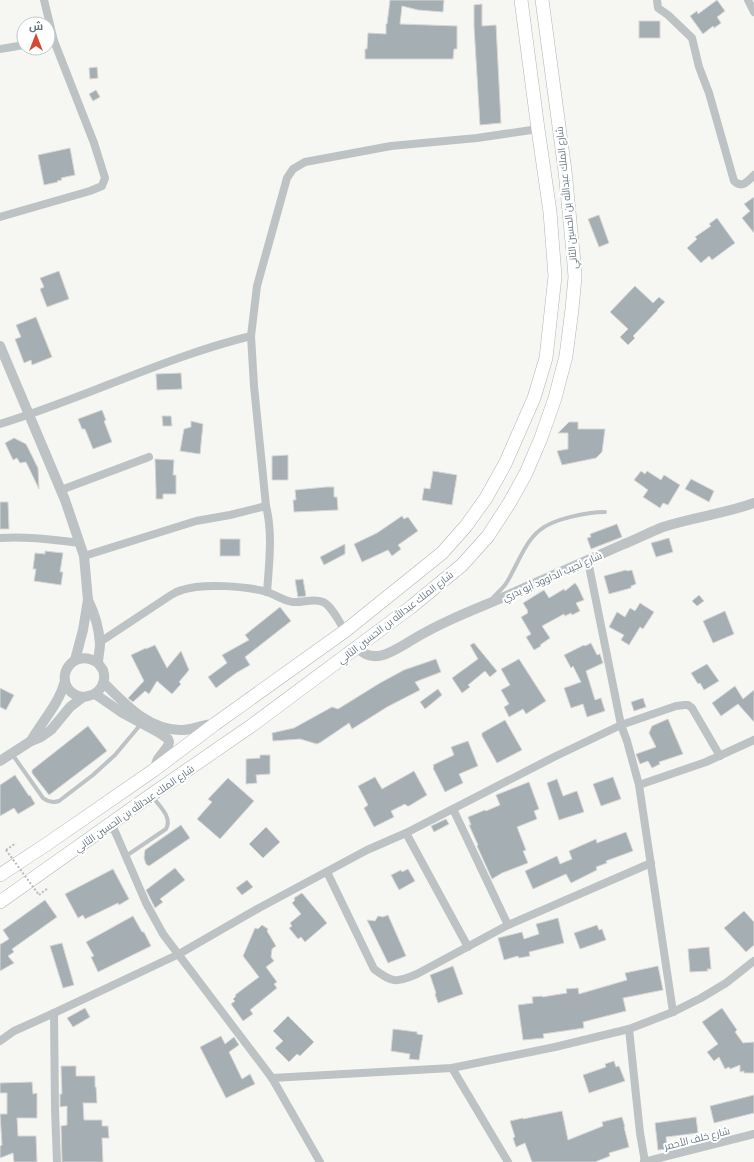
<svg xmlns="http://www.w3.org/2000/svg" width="754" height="1162" font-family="'PT Sans Narrow',Cairo,sans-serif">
  <rect width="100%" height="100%" fill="#f6f6f3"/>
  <g fill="#a5aeb2" stroke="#d8d7d6">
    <path d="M390,0H444L443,12L418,10L402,6L400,24L457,26V49H454L453,59H365V49H367L368,33L386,34V24H387Z"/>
    <path d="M717,0L725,11L717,17L721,23L714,28L713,26L703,34L690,16L697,11L698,14Z"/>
    <path d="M482,4V26L496,25L501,123L480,125L474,26V5Z"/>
    <rect x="639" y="21" width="21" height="17"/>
    <path d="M97,67L98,78L90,79L89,68Z"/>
    <path d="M96,90L100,97L93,101L89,94Z"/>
    <path d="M70,148L75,175L61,178L62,180L57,181L58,182L44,185L38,155Z"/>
    <path d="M754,197V233L742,218L750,211L744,204Z"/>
    <path d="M599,215L609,243L599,247L588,219Z"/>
    <path d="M717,218L735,243L712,260L709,256L701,263L687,248L697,239L695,237L711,226L709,224Z"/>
    <path d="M59,271L69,299L47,307L40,289L44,287L40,278Z"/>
    <path d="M635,286L653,303L659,297L665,302L657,310H658L633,336L635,338L628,345L620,337L628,329L610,312Z"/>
    <path d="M36,317L52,357L32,365L31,360L24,363L15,339L21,337L16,325Z"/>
    <path d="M181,373L182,389L157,390L156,374Z"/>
    <path d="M102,410L106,420L104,421L112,442L93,449L85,429H82L78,419Z"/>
    <path d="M162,416H171L172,426H163Z"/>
    <path d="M191,421L203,424L200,454L180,451L184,429L191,427Z"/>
    <path d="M569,422H578V429H605L602,452L596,458L562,465L557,451L568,449V433H558Z"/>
    <path d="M14,438L26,444L38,468L39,489L26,462L20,463L17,458L13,460L5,443Z"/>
    <path d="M288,455V480H272V456Z"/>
    <path d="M155,459L174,460L173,475H176V494H163V499H156V489Z"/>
    <path d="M433,471L457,475L452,505L422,500L424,488L430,489Z"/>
    <path d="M641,471L645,474L647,471L661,480L664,475L680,485L668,505L663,503L660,508L643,497L648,490L634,480Z"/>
    <path d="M691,479L714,491L709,502L685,489Z"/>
    <path d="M326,487H334V497H337L338,510L294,512L293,500H296L295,490Z"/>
    <path d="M0,502H8L9,529H0Z"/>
    <path d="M402,516L404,519L408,517L418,531L398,545L401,549L392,556L388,550L362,562L354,544L377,533Z"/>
    <path d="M617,524L622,537L591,549L587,538L591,537L590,534Z"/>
    <path d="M669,538L673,552L656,557L651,543Z"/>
    <rect x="220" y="539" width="20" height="17"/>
    <path d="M345,544V554L324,565L320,557Z"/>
    <path d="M45,551L63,553L60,572H63L61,585L34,581L36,569H33L35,553L45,554Z"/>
    <path d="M626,570L627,571L632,570L636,584L631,586V588L609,594L604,576Z"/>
    <path d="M303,579L306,596L298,597L295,580Z"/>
    <path d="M575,583L578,587L584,600L576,603L580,611L572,615L571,613L565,616L564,614L542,626L550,638L540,645L541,646L534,650L526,637L531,634L521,617L528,613L527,612L528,611L523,603L544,590L549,598L564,589L565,591Z"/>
    <path d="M699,595L704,601L697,606L692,601Z"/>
    <path d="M640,603L654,612L643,629L640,627L629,645L621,640L624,635L609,627L617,612L625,617L630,608L635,611Z"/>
    <path d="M280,607L291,621L245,657L250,665L236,673L216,688L208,677L227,663L222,655L249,640L245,635Z"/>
    <path d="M725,611L734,634L713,643L703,621Z"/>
    <path d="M474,643L497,671L490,677L485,671L468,685L470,687L462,693L452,678L478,659L470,645Z"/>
    <path d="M591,643L597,655L600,654L603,663L586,671L595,700L601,698L605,711L587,717L583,704L571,708L564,688L581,682L573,666L571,668L564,655L584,645L585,646Z"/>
    <path d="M155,645L167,668L181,651L189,670L179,682L181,684L172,694L157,681L149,694L145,691L133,702L128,698L144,681L131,655L146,648V649Z"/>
    <path d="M436,659L441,672L415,682L420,690L387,707L352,729L349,723L321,742L317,744L300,739L273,741L272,733L294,728L332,707L338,709L380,683L404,670Z"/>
    <path d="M519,659L546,701L526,714L523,709L509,717L504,707L509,704L501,690L510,685L501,669Z"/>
    <path d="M707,664L719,681L704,690L700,683L698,684L691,673Z"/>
    <path d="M735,686L743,699L754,690V722L738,704L721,716L712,703Z"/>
    <path d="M0,688L14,695L6,710L0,707Z"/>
    <path d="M438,689L442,695L425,709L420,702Z"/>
    <path d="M643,698L646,707L634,711L631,702Z"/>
    <path d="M668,719L683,754L659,762L660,764L652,768L648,761L640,764L636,754L656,747L649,733L652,726Z"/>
    <path d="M505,720L522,750L497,763L482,736V733Z"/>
    <path d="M88,726L107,751L49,795L32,773V770Z"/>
    <path d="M468,741L478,766L459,774L463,783L445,792L433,768L434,767L433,765L454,755L451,747Z"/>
    <path d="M260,755H270V774L256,775L257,783L246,784V759L260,758Z"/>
    <path d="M414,771L427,795L409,806H407L405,804L391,811L394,817L374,827L364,808L368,805L358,786L375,777L382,789Z"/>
    <path d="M15,775L29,796L30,795L35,804L18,814L14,808L0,816V785Z"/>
    <path d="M613,777L621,799L601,806L593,784Z"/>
    <path d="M228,778L254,801L220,839L197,819L212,802L208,799Z"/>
    <path d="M557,779L563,796L577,791L584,812L559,820L547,783Z"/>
    <path d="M529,782L539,809L534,811L537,819L517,827L526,850L523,851L528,863L502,873L492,879L477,846L478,845L469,825H471L468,817L485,810L486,811L500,805L496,795Z"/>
    <path d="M446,819L449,824L434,832L431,826Z"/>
    <path d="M181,825L190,838L149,866L146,864L144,858L145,850Z"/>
    <path d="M266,827L280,842L263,858L249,844Z"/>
    <path d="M626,832L633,851L606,861L607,863L596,867L597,870L571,883L566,874L533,889L525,871L557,856L560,864L572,859L569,851L596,839L597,843Z"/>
    <path d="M175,868L185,880L160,899L163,902L155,908L146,890Z"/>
    <path d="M113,869L129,899L119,905L118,903L85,919L83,915L78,918L65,894Z"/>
    <path d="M408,869L415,881L399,890L391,875L401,870L402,872Z"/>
    <path d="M247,880L253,887L242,895L236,888Z"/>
    <path d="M302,893L327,923L305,942L301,937L298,939L289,928L292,926L290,923L301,914L292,903L295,900L294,898Z"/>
    <path d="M45,900L57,917L12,949L14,952L8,956L14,963L0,971V944H1L9,939L3,930Z"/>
    <path d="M744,911L754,922V945L746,952L724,928Z"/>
    <path d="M388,915L406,956L388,963L367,920L375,921L378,916L383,917Z"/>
    <path d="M133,916L142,932H144L151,946L98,972L91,957L94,956L86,942Z"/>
    <path d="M558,918L564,943L529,952L530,956L519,958L518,956L504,960L498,938L522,932L524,939L539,934L536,924Z"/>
    <path d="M262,925L268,929L267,931L276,946L272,949L271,957L274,961L266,967L277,982L274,984L277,988L250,1010L253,1014L243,1021L231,1004L235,1001L233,999L236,996L235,995L259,977L243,956L255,928L258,929Z"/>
    <path d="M597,925L599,930L602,929L606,940L580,949L574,933Z"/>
    <path d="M62,943L74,985L63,988L50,946Z"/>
    <path d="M709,947L711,969H707L708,971L690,972L688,949Z"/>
    <path d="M453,966L463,994L438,1003L435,994L436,993L430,975Z"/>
    <path d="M658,966L663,990L623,998L626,1011L583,1022L584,1028L543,1034L544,1038L523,1040L518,1005L533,1003L532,997L542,996V997L567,993L566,989L578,988L579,994L627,980L625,973Z"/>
    <path d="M85,1008L90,1017L73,1027L67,1018Z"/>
    <path d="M722,1008L737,1030L735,1032L743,1043L754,1042V1073H744V1071L740,1072V1065L730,1069L729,1067L725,1069L719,1057L714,1061L707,1052L718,1044L702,1022Z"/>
    <path d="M288,1016L314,1042L300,1056L297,1054L289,1062L275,1048L283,1041L273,1031Z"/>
    <path d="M393,1029L417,1032V1034L423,1035L419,1060L409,1059L410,1054L391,1051Z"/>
    <path d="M221,1036L225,1044L234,1037L239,1045L229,1052L242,1079L250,1074L255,1084L226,1098L200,1047Z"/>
    <path d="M614,1061L616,1067L619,1066L625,1081L589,1093L583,1075L606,1067L605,1064Z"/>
    <path d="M61,1066H76V1076H95V1087H96L97,1103H83L84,1120H102V1126H108L109,1138H102L103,1162H62L61,1126L67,1125V1106L60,1107V1094H62Z"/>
    <path d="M32,1082L33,1094L37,1093V1118H17L18,1136H36L37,1162H14L13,1153L0,1158V1146L2,1145L0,1114H7V1093H0V1083Z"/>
    <path d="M754,1095V1113L714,1123L710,1106Z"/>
    <path d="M562,1111L568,1140L603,1126L602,1122L622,1117L625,1127H624L629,1147L609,1153L610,1156L595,1162H532L525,1143L516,1147L513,1138L515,1137L510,1121L523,1118V1119Z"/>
    <path d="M696,1117L698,1133L666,1137L667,1149L658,1150L655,1123Z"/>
  </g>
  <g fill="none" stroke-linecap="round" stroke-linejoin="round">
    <defs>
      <g id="trunk">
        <path d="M0,875L47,844L154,770L215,724L345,631L442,553L466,526L486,498L505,464L534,398L546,358L555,276L550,212L538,129L521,0"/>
        <path d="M0,902L151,795L251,726L411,607L462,565L488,536L510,502L526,473L541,438L555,398L566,356L572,309L575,277L573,252L565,171L542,0"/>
      </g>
    </defs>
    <use href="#trunk" stroke="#b1b6b8" stroke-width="14"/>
    <g stroke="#b8bbbd" stroke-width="2" stroke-dasharray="2 2" stroke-linecap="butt">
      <path d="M6,850L16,843"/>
      <path d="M39,895L48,888"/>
    </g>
    <g stroke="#bdc2c5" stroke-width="4">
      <path d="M492,599C496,594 501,590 505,585C516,569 524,542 540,530C553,519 587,512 605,512"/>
      <path d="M12,754L43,798C48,802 53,803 59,801L93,775L115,755L141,724"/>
      <path d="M126,856L166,829C173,817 158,805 152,796"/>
    </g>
    <g stroke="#bdc2c5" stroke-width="8">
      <path d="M657,0L658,8L668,15L692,38L699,67L709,93L734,181C742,189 748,181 754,175"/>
      <path d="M748,0L754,12"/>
      <path d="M0,49L24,45"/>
      <path d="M0,217L90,191L102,186L105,178L94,143L54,41L44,0"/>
      <path d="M0,424C85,398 165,357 251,336"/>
      <path d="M61,490L149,457"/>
      <path d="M0,538C27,536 54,540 80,543"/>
      <path d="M84,556L196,521L230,515L266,506"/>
      <path d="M588,561L621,725L627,741L639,785L673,1012"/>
      <path d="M267,592C269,565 273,533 266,506L254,386L251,336L257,286L287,178L293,169L305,162L391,146L477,138L538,129"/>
      <path d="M100,642L171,595C174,593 178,591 182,590C202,583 247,586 267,592C276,595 284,601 293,602C303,603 313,598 323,602C331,605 340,623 345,631"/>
      <path d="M639,785L706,762L754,740"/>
      <path d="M453,809L508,925"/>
      <path d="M111,823L117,836L146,903L163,934L272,1078L320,1162"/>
      <path d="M406,833L468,947"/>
      <path d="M327,872L374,969C392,983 396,983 417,974L508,925L651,863"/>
      <path d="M54,1013L55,1109L57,1162"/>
      <path d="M629,1029L640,1133L645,1162"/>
      <path d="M0,1041L14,1031L54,1013L179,954L259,908L367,850L406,833L554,757L621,725L676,706L685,705H688L692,708L720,756"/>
      <path d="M452,1068L508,1162"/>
      <path d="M272,1078L452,1068L555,1047L629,1029L673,1012L701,998L726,983L754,961"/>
      <path d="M644,1162L754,1134"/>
    </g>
    <g stroke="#bdc2c5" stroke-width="10">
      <path d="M0,346L65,500L84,556L88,600L83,630L75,660"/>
      <path d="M88,600C95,614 99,628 100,644C100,649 98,658 98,663C99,665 102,668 103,670C107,682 100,694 88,696C82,698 76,696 71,692C54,676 74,647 98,663"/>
      <path d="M358,648C374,666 395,650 412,640C446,619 485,606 522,589C556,574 590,559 624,544C637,539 650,532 663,527C693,517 724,514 754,503"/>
      <path d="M104,683C125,704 149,731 182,730C193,730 203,724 215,724"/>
      <path d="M95,694L121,712L158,732L168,739L169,742L168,746L158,759L154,770"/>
      <path d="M31,741C43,720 59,704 65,681"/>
      <path d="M0,761L31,741L41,737L51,730L70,707L83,697"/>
    </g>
    <use href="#trunk" stroke="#fff" stroke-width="13"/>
    <path stroke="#b8bbbd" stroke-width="2" stroke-dasharray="2 2" stroke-linecap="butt" d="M6,850L39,895"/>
  </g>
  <g text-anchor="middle" stroke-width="4" stroke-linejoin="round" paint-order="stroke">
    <g font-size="10" fill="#677982" stroke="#fff">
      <text transform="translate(566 198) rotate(-96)" y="4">شارع الملك عبدالله بن الحسين الثاني</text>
      <text transform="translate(552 576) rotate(-24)" y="4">شارع نجيب الداوود أبو بدري</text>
      <text transform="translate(395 617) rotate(-38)" y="4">شارع الملك عبدالله بن الحسين الثاني</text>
      <text transform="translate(134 808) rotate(-35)" y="4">شارع الملك عبدالله بن الحسين الثاني</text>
      <text transform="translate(697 1138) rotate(-14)" y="4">شارع خلف الأحمر</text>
    </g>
  </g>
  <g transform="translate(36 36)"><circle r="19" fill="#ffffff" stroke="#c2c9cd"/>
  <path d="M0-3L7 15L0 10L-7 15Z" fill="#d74833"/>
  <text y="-6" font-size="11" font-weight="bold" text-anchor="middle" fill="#677982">ش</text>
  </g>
</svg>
